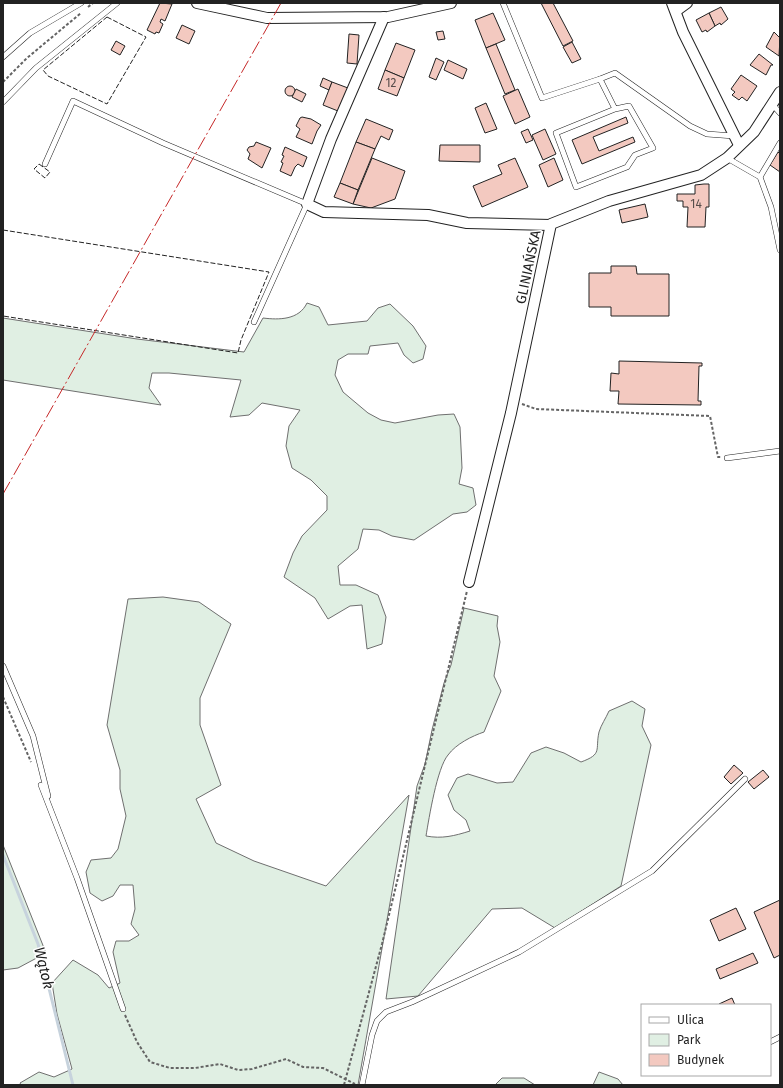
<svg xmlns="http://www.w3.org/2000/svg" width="783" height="1088" font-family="'Fira Sans',sans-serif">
  <rect width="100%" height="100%" fill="#fff"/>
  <g fill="#e0efe3" stroke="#6f6f6f">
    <path d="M307,303L319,307L328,325L367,321L378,308L390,304L413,326L426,346L423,359L413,363L404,355L398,343L370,346L368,354H348L338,360L335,375L343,392L368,413L381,420L395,423L438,415L454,414L460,427L462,468L459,484L473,488L476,505L467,512L453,514L414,540L392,536L379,530L363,529L358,549L338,566L340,585H356L378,595L386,617L382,644L367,649L362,605L350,606L328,619L315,598L284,577L293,553L302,536L327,510V496L311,480L292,468L286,446L289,426L300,410L262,403L249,415L230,417L241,380L169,373H152L149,388L161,405L3,380V318L137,339L244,352L263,318C279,320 299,320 307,303Z"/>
    <path d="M163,597L199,602L231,624L200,698V725L221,785L196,799L216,843L254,861L326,886L409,795L358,1085H21L20,1083L39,1072L54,1077L72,1069L57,1014L52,983L73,960L98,975L109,988L120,983L113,952L116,941H129L139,935L131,924L135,909L133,885H120L113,896L102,901L90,893L86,872L91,860L111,858L118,849L126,816L120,789V770L107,725L128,599Z"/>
    <path d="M464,608L498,616L497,626L500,642L494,676L501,691L484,732C472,736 456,744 448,755C437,768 429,818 426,836C442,839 454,836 470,831L466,820L454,810L448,795L457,778L468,774L497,783L513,782L531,753L546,747L564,753L581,762C603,754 595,750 599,732C601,725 606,718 609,711L632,701L645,709L642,726L651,745L621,886L555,928L522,908L492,909L418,996L386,999L417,786L425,764L432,730L444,683L451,665Z"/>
    <path d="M3,845L46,953L18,968L3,970Z"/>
    <path d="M599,1072L618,1079L623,1085H593Z"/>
    <path d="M502,1078H524L535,1085H495Z"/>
  </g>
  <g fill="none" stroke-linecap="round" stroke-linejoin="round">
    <path stroke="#c7d3dd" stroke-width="3" d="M3,855L38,944L73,1085"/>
  </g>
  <g fill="#f3c9c0" stroke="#222">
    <path d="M160,3L172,4L165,21L161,19L160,22L163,24L159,33L156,32L155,34L147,30Z"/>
    <path d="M541,3H553L573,41L563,46Z"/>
    <path d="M721,7L728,19L721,25L720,23L715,26L709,13Z"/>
    <path d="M493,13L505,40L486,48L475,20Z"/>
    <path d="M709,13L715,26L707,32L706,30L702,32L696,20Z"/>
    <path d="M182,25L195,31L189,44L176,38Z"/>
    <path d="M443,31L445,39L438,40L436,32Z"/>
    <path d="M774,32L780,38L779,56L766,47Z"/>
    <path d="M349,34L359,35L357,64L347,63Z"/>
    <path d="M116,41L125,46L120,55L111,50Z"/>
    <path d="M572,42L581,59L572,63L563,47Z"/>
    <path d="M396,43L415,50L404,78L385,70Z"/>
    <path d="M496,44L515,90L505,94L486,48Z"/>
    <path d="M759,54L773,65H771L766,75L750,65Z"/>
    <path d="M436,58L444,62L436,80L429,77Z"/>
    <path d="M448,60L467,69L463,79L444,70Z"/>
    <path d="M385,70L404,78L397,96L378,89Z"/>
    <path d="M741,75L757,86L747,101L742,97L739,100L732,95L735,92L731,89Z"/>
    <path d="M323,78L332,82L329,90L320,86Z"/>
    <path d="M332,82L348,88L338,111L323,105Z"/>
    <circle cx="290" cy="91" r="5"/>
    <path d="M296,89L306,94L302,102L292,97Z"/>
    <path d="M518,89L530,117L515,124L503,96Z"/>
    <path d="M486,103L497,129L485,133L475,108Z"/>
    <path d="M302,117L311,119L321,125L317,131L312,144L296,137L300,129L296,126L300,118Z"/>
    <path d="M626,117L628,123L593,137L599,151L633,137L635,142L582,164L572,140Z"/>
    <path d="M366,119L393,130L389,140L381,136L375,149L356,142Z"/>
    <path d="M528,129L533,140L526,143L521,132Z"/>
    <path d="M545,129L556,154L543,160L532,135Z"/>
    <path d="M256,142L271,148L262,168L248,159L250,154L247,150L249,147L254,146Z"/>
    <path d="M356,142L375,149L358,190L340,183Z"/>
    <path d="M440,145H480V162L439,161Z"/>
    <path d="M285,147L307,157L303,167L298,164L295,167L291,176L280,171L283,163L281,162L284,156L282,155Z"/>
    <path d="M778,152L780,154V172L770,165Z"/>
    <path d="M372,158L405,171L395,199L371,208L353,204Z"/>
    <path d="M515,158L528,187L482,207L473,186L502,174L498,165Z"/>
    <path d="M554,158L563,180L548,187L539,165Z"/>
    <path d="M340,183L358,190L353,204L334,197Z"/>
    <path d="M704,184H709V207H706L705,227H687L688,207H683V201H677V194H695V185Z"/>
    <path d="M645,204L648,217L622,223L619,210Z"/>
    <path d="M611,266H636L637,274H669V316H611V307H589V273H611Z"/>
    <path d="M619,361L702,363V366H699L698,401H701V405L618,404L619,391H610L611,373L619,374Z"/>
    <path d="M734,765L743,773L731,784L724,777Z"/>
    <path d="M763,770L769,777L754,789L748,782Z"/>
    <path d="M780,900V955L774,958L754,912Z"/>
    <path d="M736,908L746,929L719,941L710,920Z"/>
    <path d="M753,953L758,963L720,979L716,969Z"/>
    <path d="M732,998L735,1005H719V1004Z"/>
  </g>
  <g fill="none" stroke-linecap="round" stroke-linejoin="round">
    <defs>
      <g id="lane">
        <path d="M503,3L542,98L600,79"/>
        <path d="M3,57L30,33L81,3"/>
        <path d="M3,102L36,68L117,3"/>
        <path d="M772,104L780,113"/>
        <path d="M615,109L629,106L653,148L635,155L627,167L576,187L556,133L615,109L600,79L615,73L690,126L707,134L734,136"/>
        <path d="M727,158L760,177L771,207L780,250"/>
        <path d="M45,164L73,101L163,143L307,204L254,322"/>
        <path d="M760,177L780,143"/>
        <path d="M727,458L780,451"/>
        <path d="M3,666L33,736L48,796"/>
        <path d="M41,785L77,878L123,1009"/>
        <path d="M770,1042L780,1037"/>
        <path d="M362,1085L372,1035L377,1021L386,1012L412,1002L519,952L652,871L745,779"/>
      </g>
      <g id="street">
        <path d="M197,3L267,18L388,17L451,3"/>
        <path d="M672,3L683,32L739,145"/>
        <path d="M676,11L687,3"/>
        <path d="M384,17L331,139L307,204L324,212L428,215L467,223L551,225"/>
        <path d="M469,582L511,413L551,224L609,201L701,175L727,158L754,132L780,92"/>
      </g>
    </defs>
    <use href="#lane" stroke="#222" stroke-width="6"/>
    <use href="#street" stroke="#222" stroke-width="12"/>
    <g stroke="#646464" stroke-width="2" stroke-dasharray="3 2" stroke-linecap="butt">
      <path d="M88,7L93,3"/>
      <path d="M3,82L27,58L81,13"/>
      <path d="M522,404L536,409L710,416L718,457H721"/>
      <path d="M3,697L31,762"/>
      <path d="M125,1015L137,1042L150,1062L170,1068H195L220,1064L238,1070L252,1069L286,1059L303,1067L323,1068L355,1084"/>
      <path d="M344,1085L382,944L467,591"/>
    </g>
    <use href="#lane" stroke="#fff" stroke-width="5"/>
    <use href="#street" stroke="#fff" stroke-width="10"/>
    <g stroke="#222" stroke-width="1" stroke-dasharray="5 2" stroke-linecap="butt">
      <path d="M107,17L146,37L107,104L48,76L43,70Z"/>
      <path d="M39,164L50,172L45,178L34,169Z"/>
      <path d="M3,230L269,272L241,340L238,353L3,316"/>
    </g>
    <path stroke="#c62828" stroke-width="1" stroke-dasharray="14 3 2 3" stroke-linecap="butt" d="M3,494L281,3"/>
  </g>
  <g text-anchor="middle" stroke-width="3" stroke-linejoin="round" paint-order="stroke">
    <g font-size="12" fill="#564c4a">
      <text x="391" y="87">12</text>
      <text x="696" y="208">14</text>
    </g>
    <g font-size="14" fill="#222" stroke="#fff">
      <text transform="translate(528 267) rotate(-78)" y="5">GLINIAŃSKA</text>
    </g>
    <g font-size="15" font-style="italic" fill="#222" stroke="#fff">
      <text transform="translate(44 968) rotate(76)" y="5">Wątok</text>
    </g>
  </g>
  <rect width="783" height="1088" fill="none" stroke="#222222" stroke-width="8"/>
  <rect x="641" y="1004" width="130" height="72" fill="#ffffff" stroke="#a7a7a7"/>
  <rect x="649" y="1017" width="20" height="6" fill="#ffffff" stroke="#a7a7a7"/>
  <text x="677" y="1024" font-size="12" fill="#222222">Ulica</text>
  <rect x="649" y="1034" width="20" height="12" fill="#e0efe3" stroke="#a7a7a7"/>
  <text x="677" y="1044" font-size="12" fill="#222222">Park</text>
  <rect x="649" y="1054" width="20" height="12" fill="#f3c9c0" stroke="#a7a7a7"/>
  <text x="677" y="1064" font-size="12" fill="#222222">Budynek</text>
</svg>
